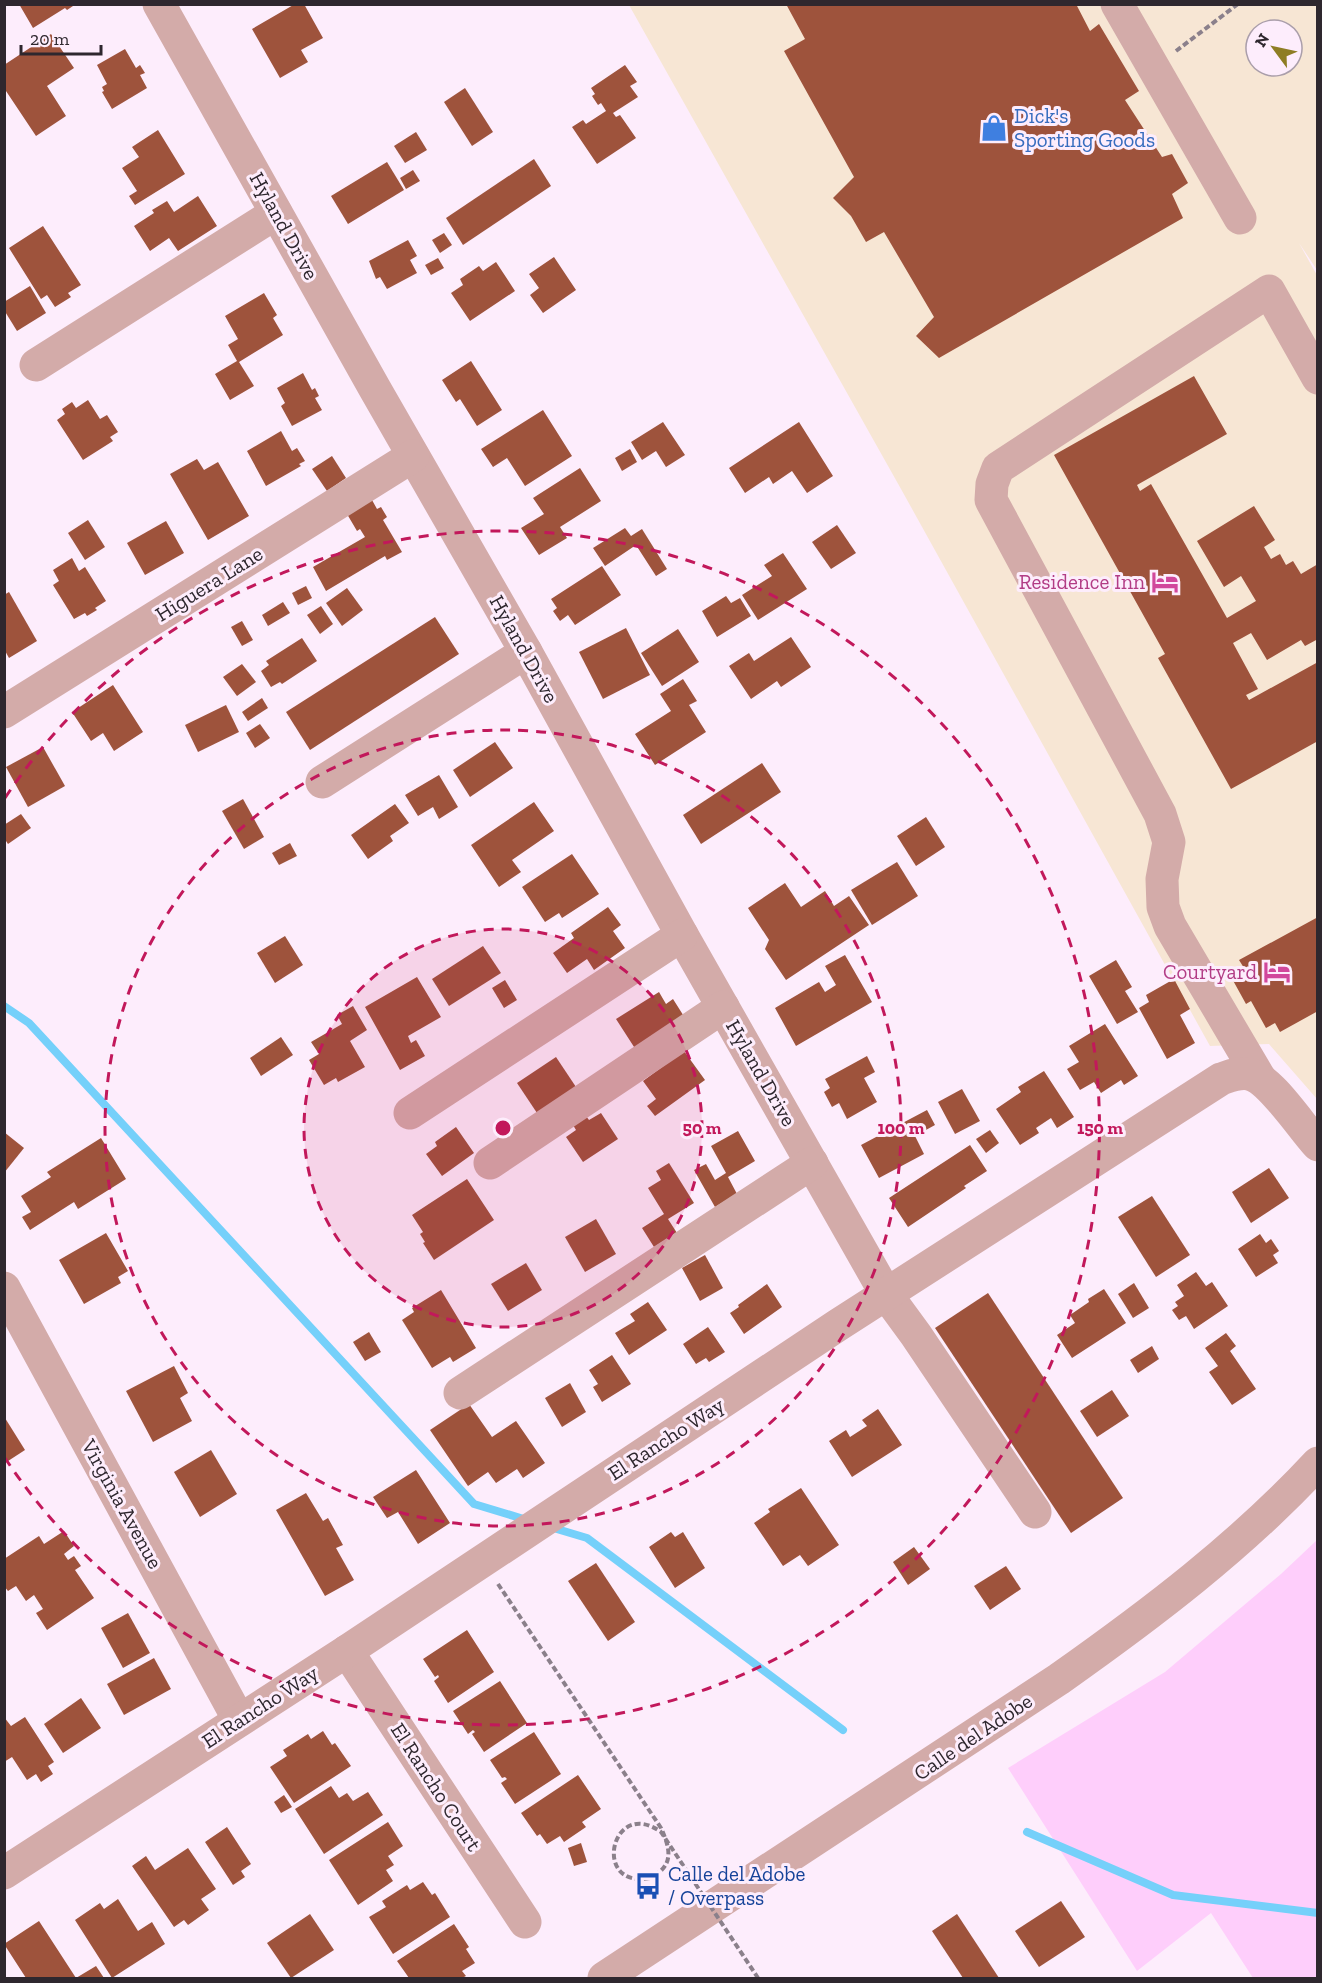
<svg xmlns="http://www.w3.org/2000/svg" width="1322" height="1983" font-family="'Zilla Slab',serif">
  <rect width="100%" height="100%" fill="#fdedfc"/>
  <path fill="#f7e6d4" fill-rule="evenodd" d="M629,5H1317V270L1299,243L1318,277L1317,1099L1269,1044L1210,1046L901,489ZM1256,30H1292V66H1256Z"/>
  <path fill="#fecefb" d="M1317,1540V1978H1253L1211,1913L1137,1971L1008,1768L1165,1672L1281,1574Z"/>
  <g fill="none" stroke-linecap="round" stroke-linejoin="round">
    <g stroke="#75d0fa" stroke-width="8">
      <path d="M4,1006L29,1023L474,1504L527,1520"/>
      <path d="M550,1527L587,1538L843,1730"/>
      <path d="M1027,1832L1173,1895L1318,1913"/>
    </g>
  </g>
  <g fill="#9e533c">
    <path d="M19,4H76L67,10L65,8L33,28Z"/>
    <path d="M295,4H304L323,38L301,50L308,62L280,78L252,29Z"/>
    <path d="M786,4H1076L1090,31L1099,24L1139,91L1125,100L1162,157L1172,154L1188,183L1172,194L1183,218L939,358L916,336L934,317L884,232L866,242L851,216L833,198L854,177L784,51L805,39Z"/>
    <path d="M51,34L74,68L47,86L66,116L36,136L4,88V65Z"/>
    <path d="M125,49L136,68L140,65L145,73L140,75L147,88L112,109L102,92L104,91L102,87L107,84L97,65Z"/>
    <path d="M625,65L637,82L630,86L638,97L613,113L616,117L620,115L636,138L597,164L572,127L583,120L586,124L606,111L601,103L598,105L592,96L595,94L591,88Z"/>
    <path d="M465,88L493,132L472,146L444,102Z"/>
    <path d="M158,130L185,174L135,205L129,196L137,191L122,168L139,157L132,147Z"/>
    <path d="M416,132L427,150L405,163L394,146Z"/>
    <path d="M534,159L551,186L463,245L446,218Z"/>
    <path d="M387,162L404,190L348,224L331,196Z"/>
    <path d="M413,170L420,181L406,189L400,178Z"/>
    <path d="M198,196L217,226L178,251L169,238L150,251L134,226L154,213L152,210L167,201L174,212Z"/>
    <path d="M43,226L81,285L68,293L71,297L55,307L47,295L41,299L9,248Z"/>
    <path d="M444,233L452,245L440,253L432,240Z"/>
    <path d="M408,240L417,256L410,260L417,273L387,289L380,277L376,279L369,261Z"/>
    <path d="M554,257L576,290L543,313L530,295L539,288L529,274Z"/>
    <path d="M438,258L444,268L431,275L425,265Z"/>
    <path d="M496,262L515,291L470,321L451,293L463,285L460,279L479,266L483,271Z"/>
    <path d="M30,286L46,313L17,331L4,310V302Z"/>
    <path d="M264,293L277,315L273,318L283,335L239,362L254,386L230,400L215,374L237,361L228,345L238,339L225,316Z"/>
    <path d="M471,361L502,410L477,426L460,399L456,402L442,380Z"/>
    <path d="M303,373L312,390L315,388L319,396L315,398L322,410L292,426L281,406L285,403L277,388Z"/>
    <path d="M1194,376L1227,434L1137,485L1140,491L1151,484L1227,618L1256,601L1241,576L1224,587L1197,541L1254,506L1275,540L1264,547L1271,559L1280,554L1286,565L1293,561L1301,574L1318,564V639L1305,646L1301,640L1267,660L1251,633L1233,643L1258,689L1246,695L1249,700L1318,662V741L1231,789L1158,658L1165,654L1054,455Z"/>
    <path d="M88,400L100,419L107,415L118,432L110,437L113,441L83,460L57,420L65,414L62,409L72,402L76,408Z"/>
    <path d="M543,410L572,456L525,486L507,458L493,467L481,449Z"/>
    <path d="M663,422L685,455L666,467L656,451L642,460L631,442Z"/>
    <path d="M799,422L833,476L807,493L792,471L773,484L769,477L745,493L729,468Z"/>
    <path d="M281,431L292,451L297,448L305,461L299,464L301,466L266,486L247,451Z"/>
    <path d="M630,449L637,462L622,471L615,458Z"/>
    <path d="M332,456L346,478L327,491L312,469Z"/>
    <path d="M197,459L204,470L218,462L249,516L208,540L170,474Z"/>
    <path d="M580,468L601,501L560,527L567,538L539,555L521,528L544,514L533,498Z"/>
    <path d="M372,500L377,509L381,507L387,517L383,520L402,552L387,560L385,556L326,591L313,567L365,537L360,529L357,531L347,514Z"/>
    <path d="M88,520L105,547L85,560L68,533Z"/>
    <path d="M166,521L184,553L145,575L127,543Z"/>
    <path d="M837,525L856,553L831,569L812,542Z"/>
    <path d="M625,528L631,536L642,529L667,569L656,576L636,545L605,566L593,548Z"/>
    <path d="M783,553L807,589L758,620L742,595L772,576L764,565Z"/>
    <path d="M72,558L79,571L85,567L106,601L95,608L97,610L87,616L85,613L74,619L53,585L59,581L53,570Z"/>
    <path d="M602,566L621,595L575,625L568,615L560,621L553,611L557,608L551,599Z"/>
    <path d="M306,586L312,598L298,605L292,593Z"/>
    <path d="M347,588L363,610L342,626L326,603Z"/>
    <path d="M9,592L37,641L9,658L4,649V595Z"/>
    <path d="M726,596L731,603L740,598L751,616L717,637L702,611Z"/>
    <path d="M283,602L290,613L268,626L262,615Z"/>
    <path d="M321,606L333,624L320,634L307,615Z"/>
    <path d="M435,617L459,654L310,750L286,712Z"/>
    <path d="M242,621L253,640L242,646L231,627Z"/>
    <path d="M626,628L650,675L603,699L579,652Z"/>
    <path d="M678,629L699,662L662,686L641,653Z"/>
    <path d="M791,637L811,667L781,687L777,681L751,699L729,666L749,653L754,661Z"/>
    <path d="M302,638L317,661L282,684L280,682L271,687L261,671L269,665L266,661Z"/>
    <path d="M242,664L256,682L237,696L223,677Z"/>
    <path d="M683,679L697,701L689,705L706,732L655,765L635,734L671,711L660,694Z"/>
    <path d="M113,685L143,732L114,751L103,733L91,741L72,712Z"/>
    <path d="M262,698L268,708L248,721L242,712Z"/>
    <path d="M226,705L239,732L198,752L185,725Z"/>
    <path d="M260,724L270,738L255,748L246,733Z"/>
    <path d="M495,742L513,768L470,797L453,770Z"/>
    <path d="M43,747L65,786L28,807L6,767Z"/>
    <path d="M762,763L781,792L701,844L683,815Z"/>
    <path d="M439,775L458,807L439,819L433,807L418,816L405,795Z"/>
    <path d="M243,799L264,837L244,849L222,811Z"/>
    <path d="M534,802L554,831L512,860L521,872L499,887L471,845Z"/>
    <path d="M395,804L409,823L390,836L393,841L368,859L351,835Z"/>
    <path d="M21,814L31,828L8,844L4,838V825Z"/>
    <path d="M926,817L945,847L916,866L897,836Z"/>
    <path d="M290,843L297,856L279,865L272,853Z"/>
    <path d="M572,854L599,894L562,918L559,913L545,922L522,887Z"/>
    <path d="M897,862L918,896L872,925L851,890Z"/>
    <path d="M785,883L801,907L825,891L834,906L849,896L869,925L786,980L765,949L769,940L748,908Z"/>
    <path d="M608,907L621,925L613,931L625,948L594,970L587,959L567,973L553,953L574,938L571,933Z"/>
    <path d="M1318,917V1011L1280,1032L1275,1023L1266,1028L1251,1001L1246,1004L1230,975L1244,968L1239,960Z"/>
    <path d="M285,936L303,965L275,983L257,953Z"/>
    <path d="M483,946L501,973L449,1006L432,979Z"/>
    <path d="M845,955L872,1002L796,1046L775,1008L819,982L825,992L836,985L825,966Z"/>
    <path d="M1116,960L1132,987L1125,991L1138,1012L1117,1024L1089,976Z"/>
    <path d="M417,977L441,1017L408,1036L411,1043L416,1040L425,1056L400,1070L365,1007Z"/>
    <path d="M1174,979L1190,1009L1180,1015L1195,1043L1167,1059L1139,1008L1149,1002L1146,995Z"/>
    <path d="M505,980L517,1000L504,1008L492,988Z"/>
    <path d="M659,992L666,1004L673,999L685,1018L636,1050L616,1019Z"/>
    <path d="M353,1006L367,1030L350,1041L365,1067L338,1082L336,1078L324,1085L309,1060L319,1054L311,1042L342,1024L337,1015Z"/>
    <path d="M1105,1024L1138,1076L1124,1085L1121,1080L1101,1093L1094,1082L1080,1090L1067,1069L1079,1062L1069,1046Z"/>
    <path d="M281,1037L293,1055L261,1076L250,1058Z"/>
    <path d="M684,1051L705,1080L655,1116L647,1106L656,1099L643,1081Z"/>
    <path d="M867,1056L875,1072L864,1078L877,1102L847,1119L839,1103L832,1107L824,1092L830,1088L825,1079Z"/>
    <path d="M556,1057L576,1087L537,1113L517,1083Z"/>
    <path d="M1044,1071L1074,1117L1057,1128L1051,1118L1036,1128L1039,1133L1020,1145L996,1109L1021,1092L1018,1087Z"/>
    <path d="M962,1089L980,1121L955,1134L938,1102Z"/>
    <path d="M927,1110L935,1125L915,1136L924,1154L879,1178L861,1145Z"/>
    <path d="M601,1113L618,1139L583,1162L566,1137L576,1130L573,1125L586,1116L589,1120Z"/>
    <path d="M456,1127L474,1153L442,1176L426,1154L437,1146L435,1142Z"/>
    <path d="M990,1130L999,1143L986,1153L976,1139Z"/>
    <path d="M738,1131L755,1161L728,1177L737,1194L715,1207L694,1170L706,1164L715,1180L726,1173L711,1146Z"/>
    <path d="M4,1132L24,1148L4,1173Z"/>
    <path d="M101,1138L126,1179L78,1209L74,1202L30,1230L22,1217L31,1212L21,1196L51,1177L47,1172Z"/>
    <path d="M970,1145L987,1171L964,1186L966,1188L908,1227L889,1198Z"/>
    <path d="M669,1163L694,1203L668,1219L677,1233L654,1247L642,1228L664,1214L648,1188L661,1180L656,1171Z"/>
    <path d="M1269,1168L1289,1198L1251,1223L1232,1192Z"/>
    <path d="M467,1179L494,1220L434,1260L423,1243L425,1242L420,1234L423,1232L412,1215Z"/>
    <path d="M1152,1196L1190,1255L1156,1277L1118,1217Z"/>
    <path d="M596,1219L616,1254L585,1272L565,1237Z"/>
    <path d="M106,1233L128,1271L118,1277L121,1283L84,1304L59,1260Z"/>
    <path d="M1260,1234L1266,1243L1271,1239L1279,1251L1273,1255L1278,1263L1256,1277L1238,1249Z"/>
    <path d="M705,1255L723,1288L700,1301L682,1268Z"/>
    <path d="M526,1263L542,1290L508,1311L491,1284Z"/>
    <path d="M1196,1272L1206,1286L1212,1282L1228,1306L1194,1329L1186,1316L1179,1320L1172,1310L1178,1306L1175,1302L1184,1296L1177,1285Z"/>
    <path d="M1134,1283L1149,1308L1133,1318L1118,1294Z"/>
    <path d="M767,1284L782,1307L744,1334L730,1313L739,1307L738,1305Z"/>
    <path d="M1104,1289L1126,1323L1072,1358L1057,1335L1075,1323L1070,1315L1089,1302L1088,1299Z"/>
    <path d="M441,1290L476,1348L453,1362L450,1357L432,1368L402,1320L414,1312L412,1308Z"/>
    <path d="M988,1293L1123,1498L1071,1533L935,1328Z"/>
    <path d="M648,1302L667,1330L629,1355L615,1333L635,1321L630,1314Z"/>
    <path d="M708,1327L725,1352L709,1362L706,1358L696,1364L683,1344Z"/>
    <path d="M369,1332L381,1352L365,1361L353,1342Z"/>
    <path d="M1226,1333L1236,1346L1230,1351L1256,1389L1232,1405L1209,1372L1218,1366L1205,1348Z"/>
    <path d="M1152,1346L1159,1359L1138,1373L1130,1360Z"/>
    <path d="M612,1355L631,1384L602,1402L593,1387L598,1384L589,1370Z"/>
    <path d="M174,1366L188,1393L180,1398L192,1421L153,1442L126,1391Z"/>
    <path d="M570,1383L586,1412L562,1427L545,1398Z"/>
    <path d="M1112,1390L1129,1416L1097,1437L1080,1411Z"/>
    <path d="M469,1404L492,1437L516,1421L545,1463L523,1478L517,1469L496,1483L488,1472L468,1486L430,1430Z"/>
    <path d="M878,1409L902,1445L852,1477L829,1441L846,1430L850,1437L867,1426L862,1420Z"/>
    <path d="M5,1418L25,1450L5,1463Z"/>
    <path d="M211,1450L237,1494L200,1517L174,1472Z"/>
    <path d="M416,1470L450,1523L418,1544L398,1512L387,1518L373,1497Z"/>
    <path d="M801,1488L839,1545L808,1566L800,1555L783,1566L754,1523L770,1512L768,1509Z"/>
    <path d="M306,1493L323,1521L328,1518L343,1545L336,1548L354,1580L325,1596L276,1510Z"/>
    <path d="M64,1531L74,1546L64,1554L68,1560L74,1556L81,1566L75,1570L94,1598L47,1630L36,1613L43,1609L34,1595L26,1601L16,1586L8,1591L4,1586V1559L39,1536L44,1544Z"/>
    <path d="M671,1532L675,1537L683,1532L705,1568L675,1588L649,1547Z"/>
    <path d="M914,1547L930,1569L908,1585L893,1562Z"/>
    <path d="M596,1563L635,1622L608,1641L568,1581Z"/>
    <path d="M1006,1566L1021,1589L990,1610L974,1586Z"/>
    <path d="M128,1613L150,1653L123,1668L101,1628Z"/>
    <path d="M467,1630L494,1672L448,1703L434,1681L439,1677L438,1675L435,1677L423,1659Z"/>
    <path d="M154,1658L171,1689L124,1715L107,1684Z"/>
    <path d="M500,1681L527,1723L484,1752L472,1734L475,1732L473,1730L468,1734L453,1711Z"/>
    <path d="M81,1698L101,1728L63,1753L44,1724Z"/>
    <path d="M4,1717L11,1726L25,1717L54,1762L48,1766L53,1774L41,1782L36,1774L27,1780L12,1757L4,1762Z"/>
    <path d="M323,1731L332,1745L335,1743L351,1766L294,1803L270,1767L287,1756L283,1750L308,1734L311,1739Z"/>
    <path d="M534,1732L561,1774L515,1804L501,1783L507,1779L505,1777L502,1778L490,1760Z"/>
    <path d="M578,1775L601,1809L582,1822L586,1827L564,1842L560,1836L547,1844L540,1834L537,1836L521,1813Z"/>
    <path d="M331,1786L339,1798L347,1793L353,1801L368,1792L383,1815L324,1854L295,1809Z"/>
    <path d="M284,1795L292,1807L281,1813L274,1802Z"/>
    <path d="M388,1822L403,1846L388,1856L394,1865L386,1870L393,1881L358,1905L329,1860Z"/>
    <path d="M227,1827L251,1864L241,1871L245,1877L233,1885L205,1842Z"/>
    <path d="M581,1843L587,1862L574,1866L568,1848Z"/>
    <path d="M188,1848L216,1889L201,1899L209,1910L188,1925L184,1920L174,1927L132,1866L146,1856L155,1870Z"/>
    <path d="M423,1882L432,1895L435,1893L450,1917L393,1954L369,1917L386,1907L382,1901L407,1885L410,1890Z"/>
    <path d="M118,1899L138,1931L152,1922L165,1944L112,1978L75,1920L100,1903L104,1909Z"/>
    <path d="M1061,1901L1085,1937L1039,1967L1015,1931Z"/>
    <path d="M310,1914L334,1950L291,1978L267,1943Z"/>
    <path d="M957,1914L999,1978H963L932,1931Z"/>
    <path d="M39,1921L76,1978L96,1966L104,1978H26L4,1944Z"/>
    <path d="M454,1924L469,1947L466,1949L475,1963L462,1971L466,1976L462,1978H409L397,1961Z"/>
  </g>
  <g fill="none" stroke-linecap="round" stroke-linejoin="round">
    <g stroke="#8b808b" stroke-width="4" stroke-dasharray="6 3" stroke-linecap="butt">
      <path d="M1176,51L1238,4"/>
      <path d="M498,1584L661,1828C671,1850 674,1866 650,1878"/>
    </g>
    <g stroke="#d3aba9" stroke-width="33">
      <path d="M159,4L375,389L526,652L682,935L886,1294L916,1335L1035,1512"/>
      <path d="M1117,4L1240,218"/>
      <path d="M36,365L276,213"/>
      <path d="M4,712L413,456"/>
      <path d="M322,782L526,652"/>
      <path d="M1259,1077L1170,926L1163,907L1162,879L1169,842L1160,814L991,500L992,484L998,468L1269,291L1318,378"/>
      <path d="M410,1113L682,935"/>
      <path d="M490,1163L723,1007"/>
      <path d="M4,1288L239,1720"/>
      <path d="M460,1393L812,1163"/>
      <path d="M347,1651L525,1922"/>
      <path d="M4,1873L347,1651L838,1325L1221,1079C1230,1076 1239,1072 1249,1074C1270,1078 1302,1128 1318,1145"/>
      <path d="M604,1978L1059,1679C1151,1614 1241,1546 1318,1463"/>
    </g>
    <path stroke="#8b808b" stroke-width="4" stroke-dasharray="6 3" stroke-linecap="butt" d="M650,1878C591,1890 611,1796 661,1832L758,1978"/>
  </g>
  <circle cx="503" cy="1128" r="199" fill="#c2185b" fill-opacity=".12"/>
  <g fill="none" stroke="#c2185b" stroke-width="3" stroke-dasharray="10 8">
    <circle cx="503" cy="1128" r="199"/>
    <circle cx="503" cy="1128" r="398"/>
    <path d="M5 798A597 597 0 1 1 5 1458"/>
  </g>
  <defs>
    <symbol id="shop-bare" viewBox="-9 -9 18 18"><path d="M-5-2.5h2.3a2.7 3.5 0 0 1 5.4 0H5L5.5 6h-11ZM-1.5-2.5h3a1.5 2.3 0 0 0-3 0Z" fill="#3f7fe0" stroke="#fdedfc" stroke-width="2.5" paint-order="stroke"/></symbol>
    <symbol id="hotel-bare" viewBox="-9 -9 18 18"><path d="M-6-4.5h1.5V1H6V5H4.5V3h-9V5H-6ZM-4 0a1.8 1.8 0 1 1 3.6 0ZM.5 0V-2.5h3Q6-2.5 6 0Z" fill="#d1479c" stroke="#fdedfc" stroke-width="2.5" paint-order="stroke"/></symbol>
    <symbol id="bus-bare" viewBox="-9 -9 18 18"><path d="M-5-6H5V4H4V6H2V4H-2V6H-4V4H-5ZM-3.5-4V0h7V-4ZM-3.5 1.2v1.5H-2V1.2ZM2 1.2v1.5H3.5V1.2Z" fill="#1a4fb4" stroke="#fdedfc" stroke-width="2.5" paint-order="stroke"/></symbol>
  </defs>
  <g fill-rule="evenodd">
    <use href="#shop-bare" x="975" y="109" width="38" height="38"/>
    <use href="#hotel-bare" x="1146" y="563" width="38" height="38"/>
    <use href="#hotel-bare" x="1258" y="953" width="38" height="38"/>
    <use href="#bus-bare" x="629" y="1867" width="38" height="38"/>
  </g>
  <g text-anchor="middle" stroke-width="6" stroke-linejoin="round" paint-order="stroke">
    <g font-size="21" fill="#366cbe" stroke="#fdedfc" text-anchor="start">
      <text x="1014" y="123">Dick's<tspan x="1014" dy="24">Sporting Goods</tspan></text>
    </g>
    <g font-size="21" fill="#2e272e" stroke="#fdedfc">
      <text transform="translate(284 226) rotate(61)" y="7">Hyland Drive</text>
      <text transform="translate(209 584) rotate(-32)" y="7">Higuera Lane</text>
      <text transform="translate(524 649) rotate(61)" y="7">Hyland Drive</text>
      <text transform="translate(761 1073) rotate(60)" y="7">Hyland Drive</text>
      <text transform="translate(666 1439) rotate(-33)" y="7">El Rancho Way</text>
      <text transform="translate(122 1504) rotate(61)" y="7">Virginia Avenue</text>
      <text transform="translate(260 1707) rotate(-33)" y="7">El Rancho Way</text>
      <text transform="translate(973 1737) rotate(-34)" y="7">Calle del Adobe</text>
      <text transform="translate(436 1787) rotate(57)" y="7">El Rancho Court</text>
    </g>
    <g font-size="21" fill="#b23c85" stroke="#fdedfc" text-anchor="end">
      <text x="1145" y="589">Residence Inn</text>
      <text x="1257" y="979">Courtyard</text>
    </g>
    <g font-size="21" fill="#164399" stroke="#fdedfc" text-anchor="start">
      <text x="668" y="1881">Calle del Adobe<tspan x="668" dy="24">/ Overpass</tspan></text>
    </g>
  </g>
  <circle cx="503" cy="1128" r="9" fill="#c2185b" stroke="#fdedfc" stroke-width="3"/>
  <g font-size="18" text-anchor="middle" font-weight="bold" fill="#c2185b" stroke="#fdedfc" stroke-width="6" stroke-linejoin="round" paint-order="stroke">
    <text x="702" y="1134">50 m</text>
    <text x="901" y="1134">100 m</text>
    <text x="1100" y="1134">150 m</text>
  </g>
  <rect width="1322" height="1983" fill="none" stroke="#2e272e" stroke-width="12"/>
  <g transform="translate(1274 48) rotate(303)"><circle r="28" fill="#fdedfc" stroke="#aa9eaa" stroke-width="1.5"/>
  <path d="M0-4.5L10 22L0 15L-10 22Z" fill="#8e7d24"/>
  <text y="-9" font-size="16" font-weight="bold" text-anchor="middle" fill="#2e272e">N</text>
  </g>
  <path d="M21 45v9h80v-9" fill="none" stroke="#2e272e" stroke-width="3"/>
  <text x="30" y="45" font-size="18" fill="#2e272e" stroke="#fdedfc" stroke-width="4.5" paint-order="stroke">20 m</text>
</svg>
